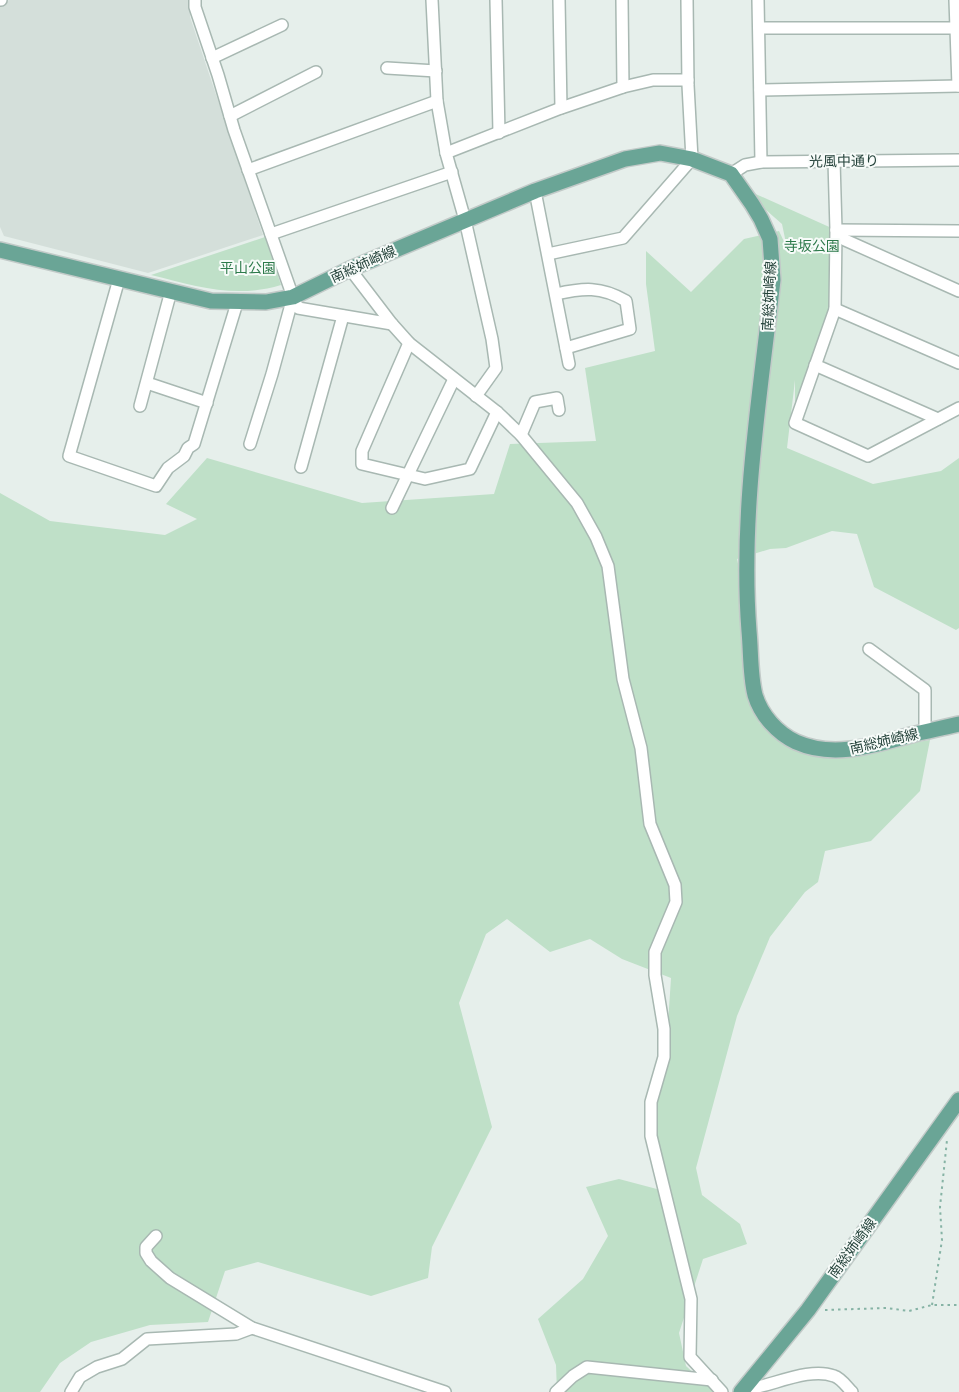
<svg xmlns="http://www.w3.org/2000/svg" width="959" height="1392" font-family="Inter,'Noto Sans JP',sans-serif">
  <rect width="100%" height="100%" fill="#e6efeb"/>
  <path fill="#d4dfda" d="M9,0H190V17L263,235L148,273L4,236L0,227V6Z"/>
  <g fill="#bfe0c8">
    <path d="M740,187L836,230L835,309L795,423V380L787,448L873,484L941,471L959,458V628L956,630L874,587L857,534L832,531L786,548L770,549L737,559L747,604L759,723L839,755L930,740L920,791L871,841L825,851L818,882L805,892L770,937L737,1016L696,1168L702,1195L740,1224L747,1244L703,1259L679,1333L686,1366L714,1392H557L556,1365L538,1319L583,1279L608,1236L586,1187L619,1179L672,1193L649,1126L667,1040L671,978L622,959L590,939L550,952L507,919L486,934L459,1003L492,1127L432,1247L428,1278L371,1296L258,1262L225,1271L208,1322L150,1325L91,1342L60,1363L40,1392H0V493L50,521L165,535L197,519L166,504L207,458L362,503L494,494L510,444L596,441L585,368L655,351L646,284V251L691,292L744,239L779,231L787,248L782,224Z"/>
    <path d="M265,237L281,285C235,299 196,286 151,275Z"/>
  </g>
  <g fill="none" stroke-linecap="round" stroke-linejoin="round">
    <defs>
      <g id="minor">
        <path d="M0,0H1"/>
        <path d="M195,0V7L218,75L234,130L293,297L298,308L392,324"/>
        <path d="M432,0L437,101L446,153L465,220L492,339L496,368L476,396"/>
        <path d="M496,0L499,133"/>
        <path d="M559,0L561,108"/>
        <path d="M622,0L623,87"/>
        <path d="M758,0L761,162"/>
        <path d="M955,0L958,86"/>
        <path d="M759,28H956"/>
        <path d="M212,58L282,25"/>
        <path d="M387,68L436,71"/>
        <path d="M760,90L959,86"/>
        <path d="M230,116L316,72"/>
        <path d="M446,153L561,108L623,87L653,80H688"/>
        <path d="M834,161L836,230L835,309L795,423L868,456L959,408"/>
        <path d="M248,170L437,101"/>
        <path d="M731,174L745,165L761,162L959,160"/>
        <path d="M535,191L569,364"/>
        <path d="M836,230L845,240L959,291"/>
        <path d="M836,230L959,231"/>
        <path d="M271,234L452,172"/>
        <path d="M548,254L623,238L692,159L688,85L687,0"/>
        <path d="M350,269L392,324L409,343L497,412L521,435L577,503L596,537L608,566L623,679L641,748L650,824L675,885L676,902L655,952V975L664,1029V1057L651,1102V1136L691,1299L690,1357L722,1392"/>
        <path d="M119,279L69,456L156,486L168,468L184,456L188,448L194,444L237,303"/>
        <path d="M556,294C583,288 601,286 626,301L630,329L566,348"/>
        <path d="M835,309L959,363"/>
        <path d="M409,343L362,451V464L425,479L470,469L497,412"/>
        <path d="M815,365L938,419"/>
        <path d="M147,383L207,403"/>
        <path d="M140,406L171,291"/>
        <path d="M521,435L535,402L557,398L559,410"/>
        <path d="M250,444L272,374L293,297"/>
        <path d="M301,467L343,316"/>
        <path d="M392,508L454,379"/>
        <path d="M869,649L925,690V732"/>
        <path d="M156,1236L146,1247V1253L151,1261L170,1278L252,1328L445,1392"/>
        <path d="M741,1390C769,1388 808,1366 834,1376C841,1378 847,1387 852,1392"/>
        <path d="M71,1392L80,1377L97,1367L122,1359L147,1339L236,1334L252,1328"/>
        <path d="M556,1392L573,1376L587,1367L712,1380"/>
      </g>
      <g id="major">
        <path d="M0,250L211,301L266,302L293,297L350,269L535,191L625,159L660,153L692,159L731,174L752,204L761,219L770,239L773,280C760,396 740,514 749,631C751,652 750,675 755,695C761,715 777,733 796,742C834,759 874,745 911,735C927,731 943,728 959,724"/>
        <path d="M741,1392L808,1310L959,1100"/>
      </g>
    </defs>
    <use href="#minor" stroke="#a8b8b2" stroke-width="14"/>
    <use href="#major" stroke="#c2cac8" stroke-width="18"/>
    <g stroke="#86b3a5" stroke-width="2" stroke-dasharray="2.5 4" stroke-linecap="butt">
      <path d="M932,1305L942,1240L940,1207L947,1140"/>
      <path d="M825,1310L887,1308L909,1311L932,1305H959"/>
    </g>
    <use href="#minor" stroke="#fff" stroke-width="11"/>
    <use href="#major" stroke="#6aa596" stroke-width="15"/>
  </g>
  <g text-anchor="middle" stroke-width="4" stroke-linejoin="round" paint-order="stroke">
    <g font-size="14" fill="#24423a" stroke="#f7fbf9">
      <text transform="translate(844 161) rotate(-1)" y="5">光風中通り</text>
      <text transform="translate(363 264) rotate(-24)" y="5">南総姉崎線</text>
      <text transform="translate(769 296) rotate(-87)" y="5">南総姉崎線</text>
      <text transform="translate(884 741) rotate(-13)" y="5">南総姉崎線</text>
      <text transform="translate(852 1248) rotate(-54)" y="5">南総姉崎線</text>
    </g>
    <g font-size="14" fill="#2d7a4b" stroke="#f7fbf9">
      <text x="812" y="251">寺坂公園</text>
      <text x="248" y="273">平山公園</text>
    </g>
  </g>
</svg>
